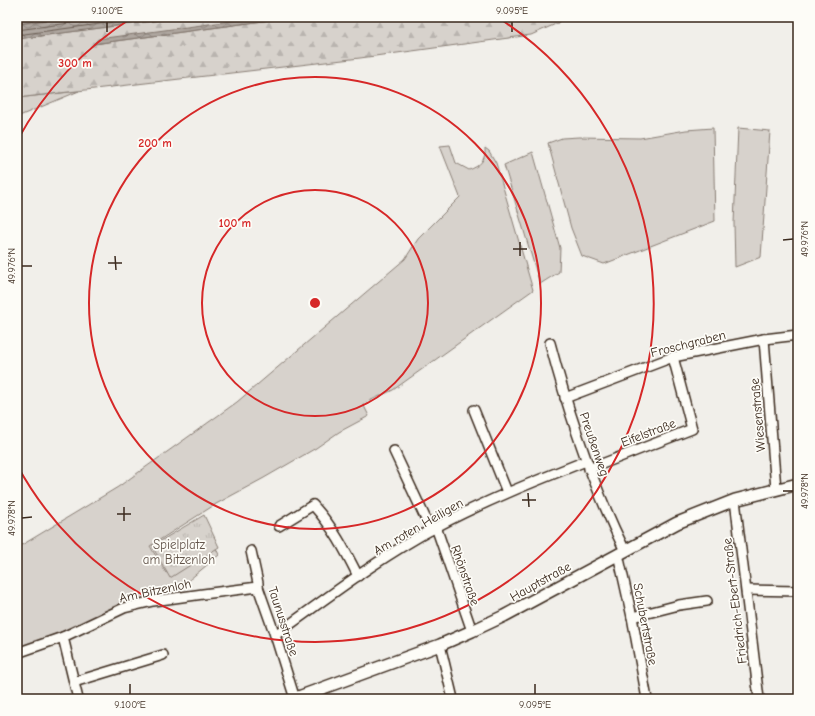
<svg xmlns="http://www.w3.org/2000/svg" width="815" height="716" font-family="'Comic Neue',sans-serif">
  <defs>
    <pattern id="forest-firs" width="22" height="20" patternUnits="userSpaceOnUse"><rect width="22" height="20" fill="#d7d2cc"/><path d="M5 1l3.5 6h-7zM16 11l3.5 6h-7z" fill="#b9b4af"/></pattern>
    <pattern id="park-tufts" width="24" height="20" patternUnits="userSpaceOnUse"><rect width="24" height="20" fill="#d7d2cc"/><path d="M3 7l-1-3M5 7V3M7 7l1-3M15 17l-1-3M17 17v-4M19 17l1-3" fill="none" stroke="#b9b4af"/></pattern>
    <pattern id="water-waves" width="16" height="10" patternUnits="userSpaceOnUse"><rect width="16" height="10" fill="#aea69f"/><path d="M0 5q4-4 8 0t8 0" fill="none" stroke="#8f8781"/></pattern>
  </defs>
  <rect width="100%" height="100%" fill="#f1efea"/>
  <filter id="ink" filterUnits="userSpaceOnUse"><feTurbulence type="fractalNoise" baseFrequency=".025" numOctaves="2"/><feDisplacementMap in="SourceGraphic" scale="8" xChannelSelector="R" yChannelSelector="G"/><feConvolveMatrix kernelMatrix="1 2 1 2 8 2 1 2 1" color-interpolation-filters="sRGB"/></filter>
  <g filter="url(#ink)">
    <g fill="#d7d2cc" stroke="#897e75">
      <path d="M79,91L17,117V98Z"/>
      <path d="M713,128L715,221L604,264L582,256L571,228L548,143L562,138L579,137L640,138L686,130Z"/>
      <path d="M738,128L770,131L761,257L735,267L734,223Z"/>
      <path d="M450,145L456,163L469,170C480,166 486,160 485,148L489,151L496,163L533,290L393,390L363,404L369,416L339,432L316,448L264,478L216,504L150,546L166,573L213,541L219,555L189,580L182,589L169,594L148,598L17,649V548L118,487L237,402L405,259L418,239L460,197L440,146Z"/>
      <path d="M533,152L560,248L559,272L540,284L504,165Z"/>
    </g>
    <path fill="url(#forest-firs)" stroke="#897e75" d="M183,17H261L94,44L293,17H561L558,23L531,35L360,58L17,98V39Z"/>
    <path fill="url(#park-tufts)" stroke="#897e75" d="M204,515L219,547L170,578L152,546Z"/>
    <g fill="url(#water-waves)" stroke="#80746b">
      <path d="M17,17H183L17,39Z"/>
      <path d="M261,17H293L93,44L98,39Z"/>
    </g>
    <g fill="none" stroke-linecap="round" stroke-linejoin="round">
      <g stroke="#695c52" stroke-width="1">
        <path d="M17,24L69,17"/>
        <path d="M17,30L115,17"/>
        <path d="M17,35L152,17"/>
      </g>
      <defs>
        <g id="minor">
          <path d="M764,339L776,489"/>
          <path d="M550,343C569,415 592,484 625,551"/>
          <path d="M565,398L673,357L764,339L798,335"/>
          <path d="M474,410L507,492"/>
          <path d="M394,451L431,530"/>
          <path d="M589,469L692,429L673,357"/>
          <path d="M735,500L759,699"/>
          <path d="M279,526L313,505C333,527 345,550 358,576"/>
          <path d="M436,527L472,631"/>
          <path d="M251,551L258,583V587L275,635L295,699"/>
          <path d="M618,554L632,617L647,699"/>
          <path d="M747,590L798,591"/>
          <path d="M632,617L679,605L707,601"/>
          <path d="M275,635C327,598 380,557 436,527C485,501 535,481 586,461"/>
          <path d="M63,637L78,699"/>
          <path d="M440,645L453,699"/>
          <path d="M17,653L63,637L124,608L153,601L203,594L258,587"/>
          <path d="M74,682L163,655"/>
        </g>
        <path id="tertiary" d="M293,699L440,645L472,631L504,616L677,523L735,500L798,484"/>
      </defs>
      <use href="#minor" stroke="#3b2a1e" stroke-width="12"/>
      <use href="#tertiary" stroke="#3b2a1e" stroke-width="14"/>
      <use href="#minor" stroke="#fdfcf7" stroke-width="9"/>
      <use href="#tertiary" stroke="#fdfcf7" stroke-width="11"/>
    </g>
  </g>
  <path fill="none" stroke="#3b2a1e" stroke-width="1.5" d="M107,22V32M512,22V32M783,240L793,239M520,242V256M513,249H527M115,256L116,270M108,263H122M22,266H32M783,491H793M528,493L529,507M522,500H536M124,507V521M117,514H131M22,518L32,517M130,684V694M535,684V694"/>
  <g fill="none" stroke="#d62828" stroke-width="2">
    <circle cx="315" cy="303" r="113"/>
    <circle cx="315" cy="303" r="226"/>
    <path d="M17 141A339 339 0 0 1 133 17M497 17A339 339 0 1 1 17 465"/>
  </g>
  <g text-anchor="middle" stroke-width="3.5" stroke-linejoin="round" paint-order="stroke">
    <g font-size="13" fill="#3b2a1e" stroke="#fdfcf7">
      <text transform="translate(688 343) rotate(-14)" y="5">Froschgraben</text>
      <text transform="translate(757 415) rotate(-95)" y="5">Wiesenstraße</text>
      <text transform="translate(648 432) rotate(-21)" y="5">Eifelstraße</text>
      <text transform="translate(595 444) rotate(71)" y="5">Preußenweg</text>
      <text transform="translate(418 526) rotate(-30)" y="5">Am roten Heiligen</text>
      <text transform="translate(466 575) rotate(71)" y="5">Rhönstraße</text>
      <text transform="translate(540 581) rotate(-29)" y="5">Hauptstraße</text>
      <text transform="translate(155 590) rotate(-12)" y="5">Am Bitzenloh</text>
      <text transform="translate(734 601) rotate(-97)" y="5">Friedrich-Ebert-Straße</text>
      <text transform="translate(284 621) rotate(72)" y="5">Taunusstraße</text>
      <text transform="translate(646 624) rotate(79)" y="5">Schubertstraße</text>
    </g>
    <g font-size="13" fill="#62544a" stroke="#fdfcf7">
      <text x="179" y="549">Spielplatz<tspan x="179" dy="15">am Bitzenloh</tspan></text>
    </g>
  </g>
  <circle cx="315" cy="303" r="6" fill="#d62828" stroke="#fdfcf7" stroke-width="2"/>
  <g font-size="12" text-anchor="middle" font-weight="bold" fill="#d62828" stroke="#fdfcf7" stroke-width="3.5" stroke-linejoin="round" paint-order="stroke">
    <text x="75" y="67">300 m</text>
    <text x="155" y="147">200 m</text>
    <text x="235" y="227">100 m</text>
  </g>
  <rect width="815" height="716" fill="none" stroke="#fdfcf7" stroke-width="44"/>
  <rect x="22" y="22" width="771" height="672" fill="none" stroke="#3b2a1e" stroke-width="1.5"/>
  <g font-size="10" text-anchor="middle" fill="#3b2a1e">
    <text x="107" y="14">9.100°E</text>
    <text x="512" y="14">9.095°E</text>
    <text transform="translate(804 239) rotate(-90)" y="4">49.976°N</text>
    <text transform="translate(11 266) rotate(-90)" y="4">49.976°N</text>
    <text transform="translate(804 491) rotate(-90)" y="4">49.978°N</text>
    <text transform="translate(11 518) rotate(-90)" y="4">49.978°N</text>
    <text x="130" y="708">9.100°E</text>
    <text x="535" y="708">9.095°E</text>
  </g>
</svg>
